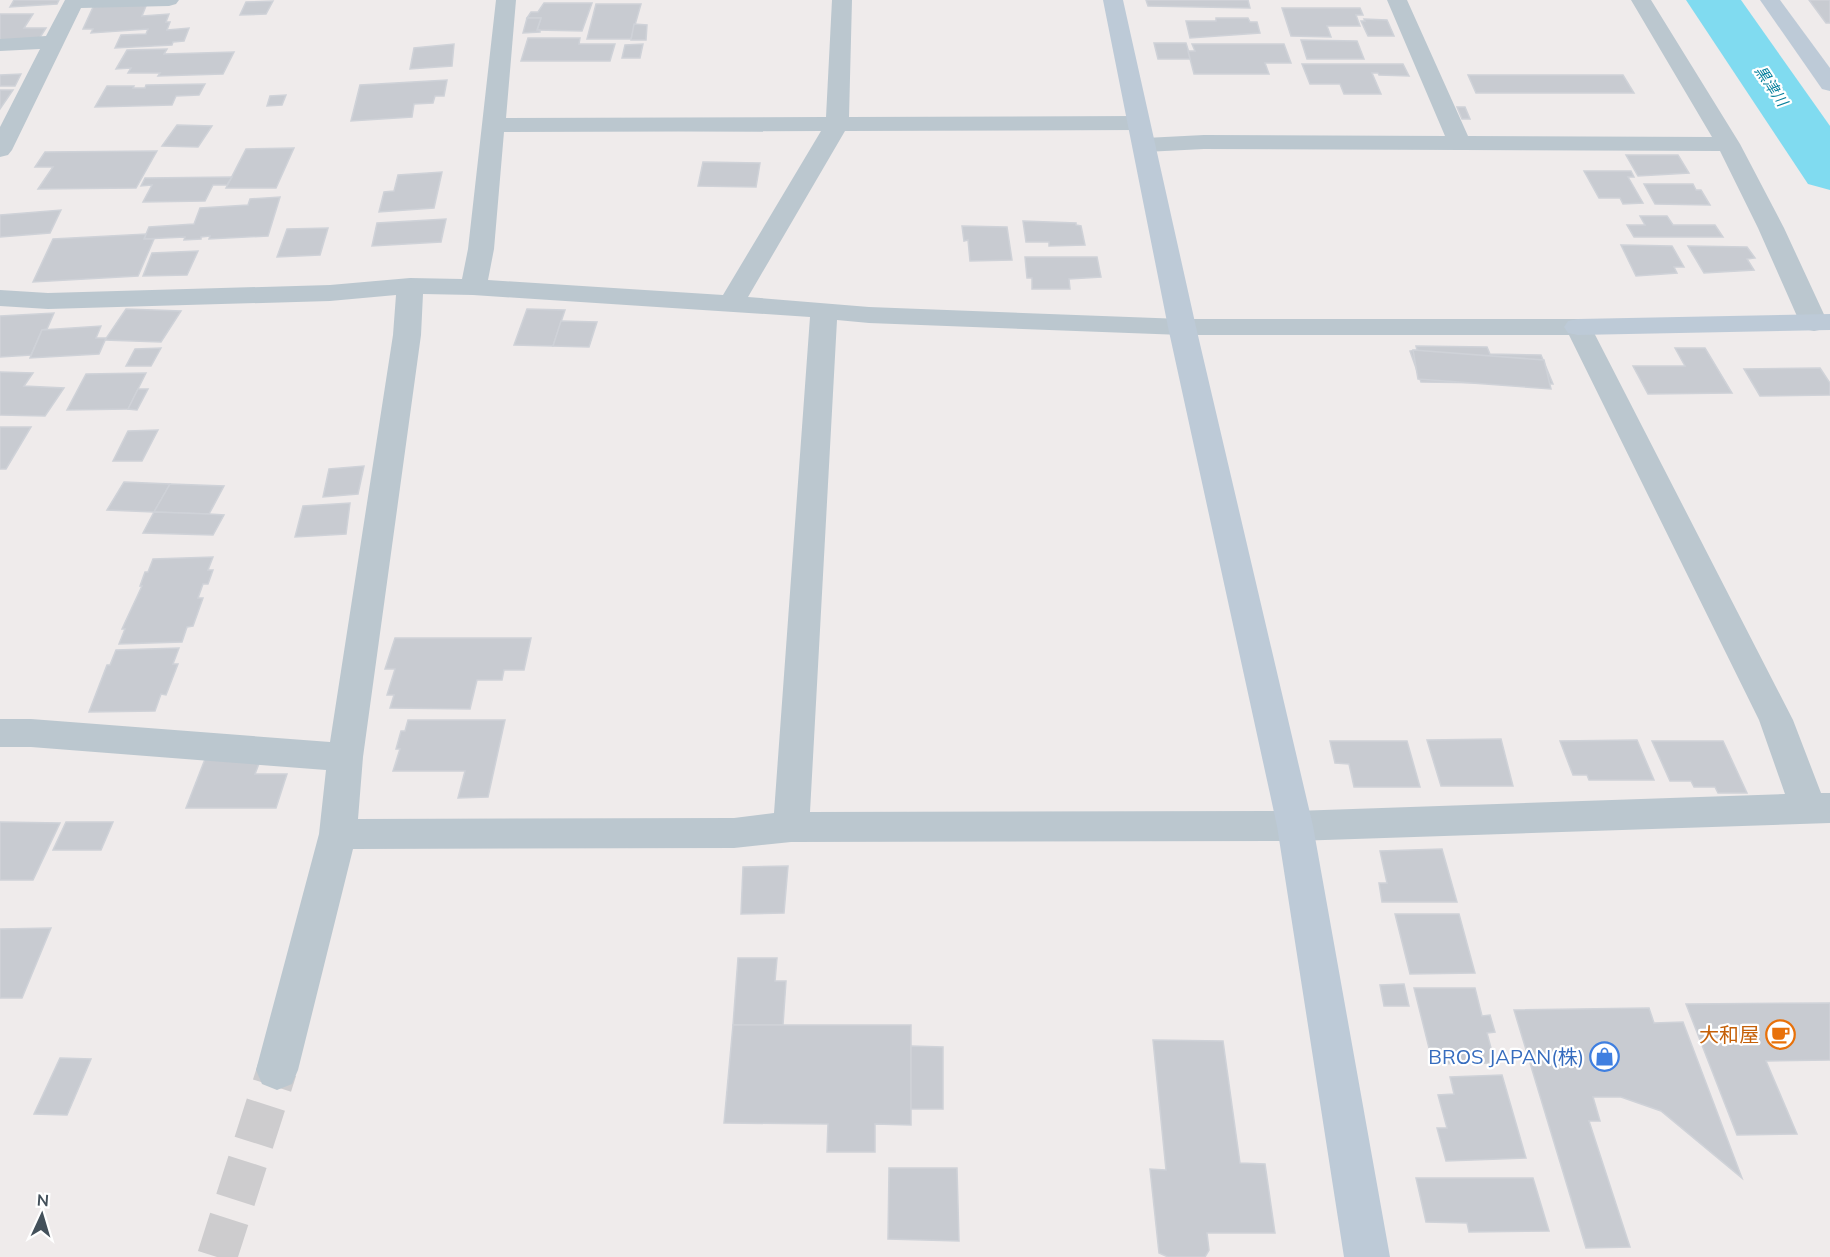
<svg xmlns="http://www.w3.org/2000/svg" width="1830" height="1257" font-family="Mulish,'Noto Sans JP',sans-serif">
  <rect width="100%" height="100%" fill="#efebeb"/>
  <g fill="none" stroke-linecap="round" stroke-linejoin="round">
    <path fill="#80dbf0" fill-rule="evenodd" d="M1686,0H1741L1830,126V190L1808,184Z"/>
  </g>
  <g fill="#c8cbd1" stroke="#cfd2d8" stroke-width="1.5">
    <path d="M14,0H59L57,4L10,7Z"/>
    <path d="M1146,0H1248L1250,8L1148,6Z"/>
    <path d="M1809,0H1830V23H1826Z"/>
    <path d="M148,1L142,16L169,14L166,22H170L167,30L189,28L184,41L173,42L172,45L115,48L121,35L146,34L148,29L91,33L93,29H83L94,5Z"/>
    <path d="M273,1L266,14L240,15L246,2Z"/>
    <path d="M544,3H592L582,31L537,30L541,18H527L531,12H538Z"/>
    <path d="M596,4H641L631,39H587Z"/>
    <path d="M1282,8H1360L1363,15H1356L1360,26H1327L1331,37L1291,36Z"/>
    <path d="M0,14H33L24,28H46L39,39L0,41Z"/>
    <path d="M527,18H541L537,30H540V32L523,33Z"/>
    <path d="M1216,18H1248L1250,22H1257L1260,33L1190,38L1186,21H1216Z"/>
    <path d="M1364,19L1387,20L1394,36H1368L1361,21H1365Z"/>
    <path d="M634,24L647,25L646,40H631Z"/>
    <path d="M528,38H580L579,44H615L610,61H521Z"/>
    <path d="M1301,40L1357,41L1364,59H1307Z"/>
    <path d="M1154,43H1186L1191,59H1158Z"/>
    <path d="M454,44L452,66L410,69L414,48Z"/>
    <path d="M643,44L640,58H622L625,45Z"/>
    <path d="M1192,44H1284L1291,63H1265L1269,74H1194L1188,51H1195Z"/>
    <path d="M167,49L164,54L234,52L223,74L158,76L160,73H128L131,68L116,69L127,50Z"/>
    <path d="M1302,64H1403L1409,76L1379,75L1378,73H1372L1381,94H1344L1340,84H1310Z"/>
    <path d="M21,74L15,86H0V75Z"/>
    <path d="M1468,75H1623L1634,93H1476Z"/>
    <path d="M447,80L444,96H435L433,103L414,104L412,117L351,121L360,85Z"/>
    <path d="M205,84L199,95L176,96L172,105L95,107L107,86H134L133,88H145L146,85Z"/>
    <path d="M0,90H13L0,109Z"/>
    <path d="M286,95L282,105L267,106L270,96Z"/>
    <path d="M1457,107H1465L1470,119H1462Z"/>
    <path d="M177,125L212,126L198,147L162,146Z"/>
    <path d="M294,148L276,188H226L246,149Z"/>
    <path d="M157,151L136,188L38,189L53,167H35L45,152Z"/>
    <path d="M1626,155H1678L1689,173L1638,176Z"/>
    <path d="M703,162L760,163L756,187L698,186Z"/>
    <path d="M1584,171H1631L1634,177H1628L1643,203L1623,204L1620,198H1599Z"/>
    <path d="M442,172L434,208L379,212L384,192L394,191L398,175Z"/>
    <path d="M232,177L227,185H213L205,201L143,202L152,185L141,186L145,178Z"/>
    <path d="M1644,184H1693L1696,190H1701L1710,205L1655,204Z"/>
    <path d="M280,197L268,236L209,239L210,236L201,237V239L184,240L185,237L144,239L149,227L194,224L200,208L248,205L250,199Z"/>
    <path d="M61,210L50,233L0,237V215Z"/>
    <path d="M1640,216H1667L1673,225H1715L1723,237H1634L1627,225H1645Z"/>
    <path d="M446,219L441,242L372,246L377,223Z"/>
    <path d="M1023,221L1076,223V225L1081,226L1085,245L1049,246V242H1026Z"/>
    <path d="M962,226L1007,227L1012,260L970,261L968,240L964,241Z"/>
    <path d="M328,228L320,255L277,257L287,229Z"/>
    <path d="M146,234L144,239H154L138,276L33,282L53,239Z"/>
    <path d="M1621,245L1672,246L1684,267H1674L1677,273L1636,276Z"/>
    <path d="M1688,246L1747,247L1755,258L1747,259L1754,270L1704,273Z"/>
    <path d="M198,251L187,275L143,276L152,253Z"/>
    <path d="M1025,257H1097L1101,277L1069,279L1070,289H1032V278H1027Z"/>
    <path d="M126,309L181,311L161,342L105,340Z"/>
    <path d="M527,309L565,310L553,346L514,345Z"/>
    <path d="M54,313L47,329L42,330L31,355L0,357V316Z"/>
    <path d="M561,321L597,322L589,347L553,346Z"/>
    <path d="M101,326L96,338H106L99,354L30,358L42,330Z"/>
    <path d="M1416,346L1487,347L1490,354L1541,355L1553,384L1421,382L1410,351L1417,350Z"/>
    <path d="M161,348L151,366H126L135,349Z"/>
    <path d="M1675,348H1705L1732,393L1648,394L1633,366H1685Z"/>
    <path d="M1413,350L1544,360L1551,389L1418,379Z"/>
    <path d="M1820,368L1830,383V395L1760,396L1744,369Z"/>
    <path d="M0,372L33,373L24,386L64,388L45,416L0,415Z"/>
    <path d="M146,373L128,409L67,410L86,374Z"/>
    <path d="M138,389H148L137,410L128,409Z"/>
    <path d="M0,427H31L6,469H0Z"/>
    <path d="M158,430L142,461H113L128,431Z"/>
    <path d="M364,466L358,494L323,497L329,469Z"/>
    <path d="M124,482L170,484L154,512L107,510Z"/>
    <path d="M170,484L224,486L209,514L154,512Z"/>
    <path d="M350,503L346,534L295,537L303,506Z"/>
    <path d="M154,512L209,514L224,515L213,535L143,533Z"/>
    <path d="M213,557L208,570H213L208,584H203L198,598H203L193,626L187,627L182,642L119,644L125,629H122L142,586H140L145,572H148L153,559Z"/>
    <path d="M395,638H531L524,670H504L502,680H477L470,709L390,708L394,695H387L395,669H385Z"/>
    <path d="M179,648L173,664H178L166,695L161,694L155,711L89,712L107,665H110L116,650Z"/>
    <path d="M408,720H505L488,797L458,798L465,771H393L400,749H396L401,731H405Z"/>
    <path d="M1501,739L1513,786H1441L1427,740Z"/>
    <path d="M1637,740L1654,780H1589L1587,775H1573L1560,741Z"/>
    <path d="M1330,741H1407L1420,787H1354L1349,764L1335,763Z"/>
    <path d="M1652,741H1723L1747,793H1718L1715,787H1694L1691,781H1670Z"/>
    <path d="M207,754L260,761L255,774H287L276,808H186Z"/>
    <path d="M0,822L60,823L33,880H0Z"/>
    <path d="M66,822H113L101,850H53Z"/>
    <path d="M1442,849L1457,902H1382L1379,883H1387L1380,851Z"/>
    <path d="M788,866L784,913L741,914L743,867Z"/>
    <path d="M1395,914H1459L1475,973L1410,974Z"/>
    <path d="M51,928L22,998H0V929Z"/>
    <path d="M738,958H777L775,981H786L783,1025H733Z"/>
    <path d="M1404,984L1409,1006H1384L1380,985Z"/>
    <path d="M1414,988H1475L1482,1016L1490,1015L1495,1032L1487,1033L1495,1063L1433,1064Z"/>
    <path d="M1830,1003V1060L1766,1061L1797,1134L1737,1135L1686,1004Z"/>
    <path d="M1649,1008L1654,1023L1683,1022L1742,1178L1661,1111L1621,1097H1593L1600,1121H1589L1630,1247L1586,1248L1514,1010Z"/>
    <path d="M733,1025H911V1125L875,1124V1152H827L828,1124L724,1123Z"/>
    <path d="M1153,1040L1223,1041L1240,1163L1265,1164L1275,1233H1207L1209,1250L1205,1257H1168L1159,1253L1150,1169L1166,1170Z"/>
    <path d="M911,1046L943,1047V1109H911Z"/>
    <path d="M60,1058L91,1059L67,1115L34,1114Z"/>
    <path d="M1502,1075L1526,1158L1446,1161L1437,1128H1447L1438,1095L1454,1094L1450,1077Z"/>
    <path d="M889,1168H957L959,1241L888,1239Z"/>
    <path d="M1416,1178H1533L1549,1231L1469,1232L1467,1223L1426,1222Z"/>
  </g>
  <g fill="none" stroke-linecap="round" stroke-linejoin="round">
    <path stroke="#cdccce" stroke-width="40" stroke-dasharray="40 20" stroke-linecap="butt" d="M217,1257L277,1070"/>
    <g fill="#bbc7cf" fill-rule="evenodd">
      <path d="M65,0H179L176,4L169,6L81,8L12,150L8,155L0,157V127L40,49L0,51V39L46,36Z"/>
      <path d="M496,0H516L506,118L826,117L832,0H852L849,117L1138,116L1146,118L1150,123L1146,128L1138,130L845,131L748,297L869,307L1182,319H1578L1588,321L1793,720L1821,793H1830V823L1295,841L791,842L734,848L353,849L298,1070L292,1084L277,1090L262,1084L256,1070L319,834L326,770L31,747H0V719H31L330,742L393,335L396,295L330,301L48,309L0,306V290L48,293L330,285L410,278L462,279L468,249ZM821,131L723,295L488,280L494,249L504,132ZM423,294L473,295L810,317L774,813L734,818L358,819L363,757L421,335ZM837,320L869,323L1182,335H1569L1759,720L1785,794L1295,811L810,812Z"/>
      <path d="M1387,0H1407L1468,136L1712,137L1631,0H1651L1740,144L1784,228L1828,323L1824,329L1814,331L1804,329L1800,323L1758,228L1720,151L1204,149L1145,152L1137,150L1133,145L1137,140L1145,138L1204,135L1445,136Z"/>
    </g>
    <g fill="#bdcad7" fill-rule="evenodd">
      <path d="M1103,0H1123L1196,327L1313,826L1390,1257H1344L1277,826L1168,327Z"/>
      <path d="M1760,0H1780L1830,68V91L1822,89Z"/>
      <path d="M1830,314V330L1578,335L1568,333L1564,327L1568,321L1578,319Z"/>
    </g>
  </g>
  <defs>
    <symbol id="cafe-ring" viewBox="-11 -11 22 22"><circle r="9.5" fill="#fff" stroke="#e8710a" stroke-width="1.5"/><path d="M-5.5-4.5H6V0H3Q3 3.5 0 3.5H-2.5Q-5.5 3.5-5.5 0ZM3-3.2v2h1.7v-2ZM-6 4.5H4V6H-6Z" fill="#e8710a"/></symbol>
    <symbol id="shop-ring" viewBox="-11 -11 22 22"><circle r="9.5" fill="#fff" stroke="#3f7fe0" stroke-width="1.5"/><path d="M-5-2.5h2.3a2.7 3.5 0 0 1 5.4 0H5L5.5 6h-11ZM-1.5-2.5h3a1.5 2.3 0 0 0-3 0Z" fill="#3f7fe0"/></symbol>
  </defs>
  <g fill-rule="evenodd">
    <use href="#cafe-ring" x="1764" y="1018" width="33" height="33"/>
    <use href="#shop-ring" x="1588" y="1040" width="33" height="33"/>
  </g>
  <g text-anchor="middle" stroke-width="4.5" stroke-linejoin="round" paint-order="stroke">
    <g font-size="15" font-style="italic" fill="#057f9c" stroke="#fff">
      <text transform="translate(1771 86) rotate(56)" y="5">黒津川</text>
    </g>
    <g font-size="20" fill="#c56008" stroke="#fff" text-anchor="end">
      <text x="1759" y="1042">大和屋</text>
    </g>
    <g font-size="20" fill="#366cbe" stroke="#fff" text-anchor="end">
      <text x="1584" y="1064">BROS JAPAN(株)</text>
    </g>
  </g>
  <g transform="translate(42 1215) rotate(4)" stroke="#ffffff" stroke-width="4.5" paint-order="stroke">
  <path d="M0-4.5L10 22L0 15L-10 22Z" fill="#43505a"/>
  <text y="-9" font-size="16" font-weight="bold" text-anchor="middle" fill="#43505a">N</text>
  </g>
</svg>
